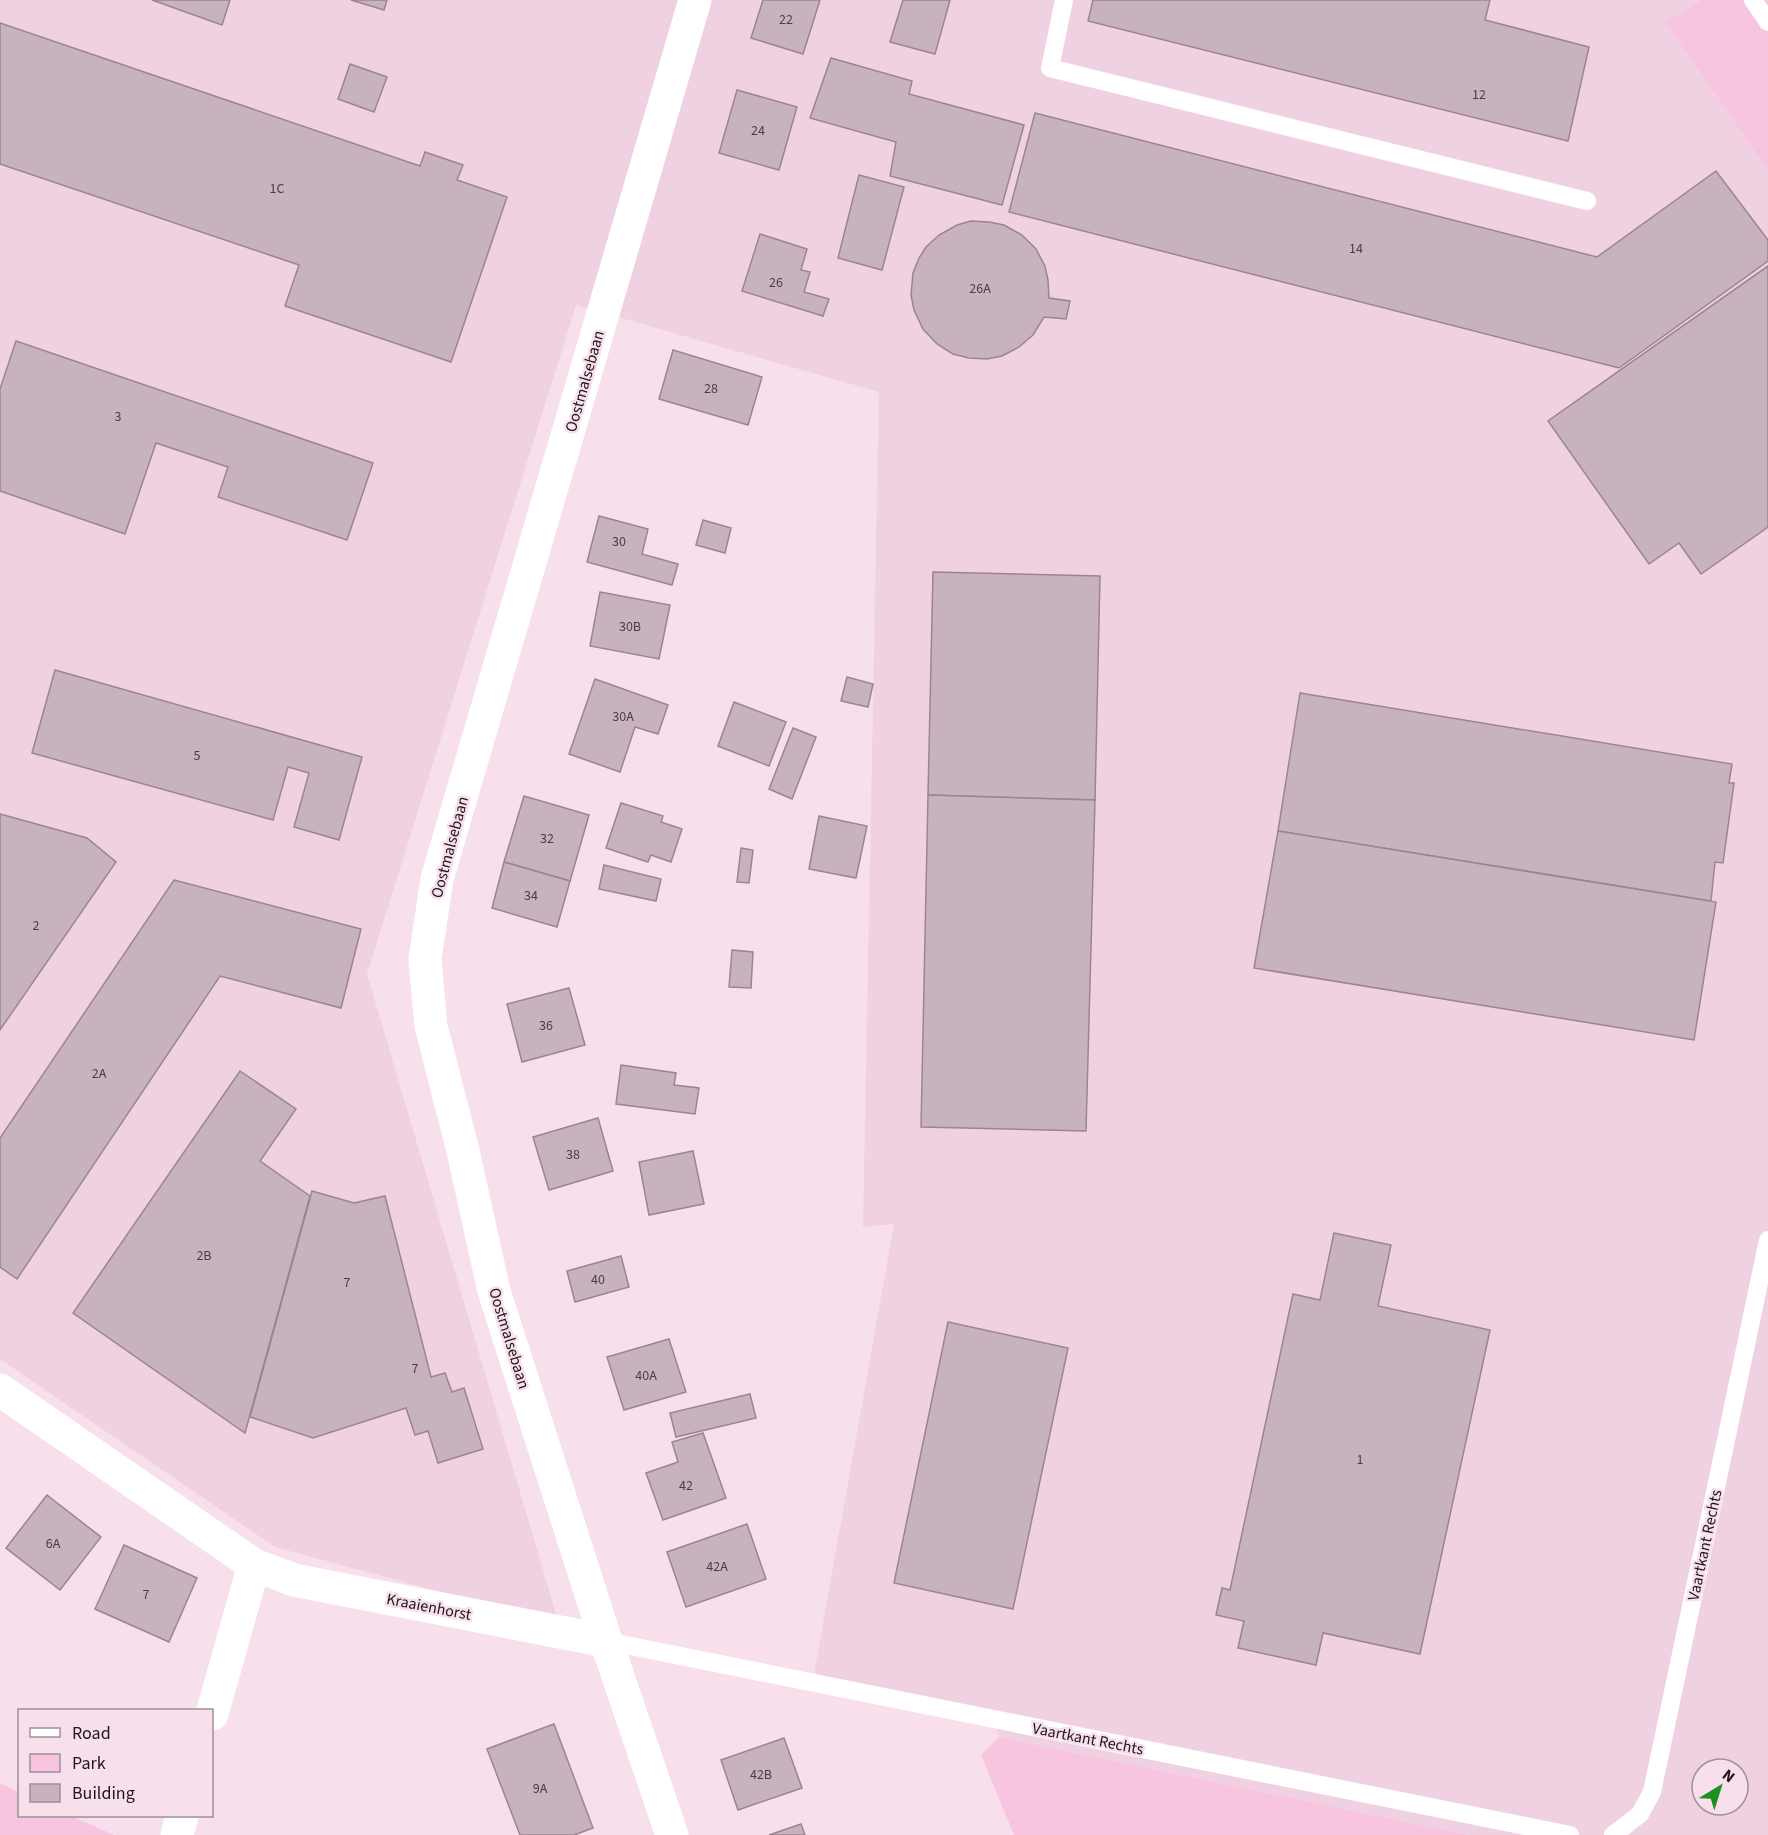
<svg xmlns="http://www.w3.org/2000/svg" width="1768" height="1835" font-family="'Source Sans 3',sans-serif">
  <rect width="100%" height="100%" fill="#f7dfec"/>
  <path fill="#f0d1e2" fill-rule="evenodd" d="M0,0H1702L1665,22L1768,170V1835H1469L999,1737L994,1719L817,1683L815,1669L894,1224L863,1227L879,392L576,305L367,974L559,1624L275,1547L0,1359ZM1702,1769H1738V1805H1702Z"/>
  <g fill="#f8c5e1">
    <path d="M1702,0H1766L1768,2V170L1665,22Z"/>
    <path d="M999,1737L1469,1835H1014L981,1755Z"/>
    <path d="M0,1783L19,1792L20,1816H71L114,1835H0Z"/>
  </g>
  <g fill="#c9b2bf" stroke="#9b8591" stroke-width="1.5">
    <path d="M152,0H230L222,25Z"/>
    <path d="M351,0H387L384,10Z"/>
    <path d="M763,0H820L803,54L751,38Z"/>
    <path d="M903,0H950L935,54L890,42Z"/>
    <path d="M1093,0H1490L1485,20L1589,47L1568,141L1088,21Z"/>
    <path d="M0,23L420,166L425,152L463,165L457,180L507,197L451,362L285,306L299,265L0,164Z"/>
    <path d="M831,58L912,81L909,94L1024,125L1002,205L890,176L896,142L810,118Z"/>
    <path d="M350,64L387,77L374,112L338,99Z"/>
    <path d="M737,90L797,107L779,170L719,153Z"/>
    <path d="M1035,113L1597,257L1716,171L1768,240V261L1619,368L1009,212Z"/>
    <path d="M859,175L904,187L882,270L838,258Z"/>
    <path d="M971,221L989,222L1004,225L1022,235L1036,249L1045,266L1048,280L1049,298L1070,301L1066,319L1044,317L1033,335L1019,347L1002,356L987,359L969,358L953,354L937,344L923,329L914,310L911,295L913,273L919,258L926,247L939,235L957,225Z"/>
    <path d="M760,234L807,249L801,270L810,272L804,292L829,299L823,316L742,291Z"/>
    <path d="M1768,266V527L1701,574L1679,543L1649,564L1548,421Z"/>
    <path d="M16,341L373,463L347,540L218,497L228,467L156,443L125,534L0,491V389Z"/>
    <path d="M673,350L762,377L748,425L659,399Z"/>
    <path d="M599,516L648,529L642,554L678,564L672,585L587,562Z"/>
    <path d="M703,520L731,528L725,553L696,545Z"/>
    <path d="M933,572L1100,576L1095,800L928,795Z"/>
    <path d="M600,592L670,605L659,659L590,646Z"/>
    <path d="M55,670L362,757L339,840L294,827L309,773L288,767L273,820L32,753Z"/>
    <path d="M847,677L873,684L868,707L841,701Z"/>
    <path d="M595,679L668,705L658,734L635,727L620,772L569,754Z"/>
    <path d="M1300,693L1732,764L1729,783H1734L1723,863L1715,862L1711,901L1278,831Z"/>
    <path d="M734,702L786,722L769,766L718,746Z"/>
    <path d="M793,728L816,737L792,799L769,789Z"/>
    <path d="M928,795L1095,800L1086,1131L921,1127Z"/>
    <path d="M524,796L589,815L570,881L504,862Z"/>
    <path d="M621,803L663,816L661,822L682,829L671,862L651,855L648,862L606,848Z"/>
    <path d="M0,814L87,838L116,862L0,1030Z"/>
    <path d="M819,816L867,826L856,878L809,869Z"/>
    <path d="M1278,831L1716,902L1694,1040L1254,968Z"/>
    <path d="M741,848L753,850L749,883L737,882Z"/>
    <path d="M504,862L570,881L557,927L492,908Z"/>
    <path d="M604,865L661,879L656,901L599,889Z"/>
    <path d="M174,880L361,929L341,1008L220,976L17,1279L0,1267V1138Z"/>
    <path d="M732,950L753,952L751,988L729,987Z"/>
    <path d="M569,988L585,1045L522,1062L507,1004Z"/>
    <path d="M621,1065L676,1073L674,1085L699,1088L695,1114L616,1104Z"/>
    <path d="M240,1071L296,1109L260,1161L310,1196L245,1433L73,1313Z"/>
    <path d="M598,1118L613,1171L549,1190L533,1137Z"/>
    <path d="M693,1151L704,1204L649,1215L639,1162Z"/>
    <path d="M312,1191L354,1203L385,1196L431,1377L445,1373L452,1392L464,1388L483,1449L438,1463L428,1431L415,1435L406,1408L313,1438L250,1417Z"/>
    <path d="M1334,1233L1391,1245L1378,1306L1490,1330L1420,1654L1323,1633L1316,1665L1238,1648L1244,1621L1216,1615L1222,1588L1230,1590L1293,1294L1320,1300Z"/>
    <path d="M621,1256L629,1287L575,1302L567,1271Z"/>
    <path d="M948,1322L1068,1348L1013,1609L894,1583Z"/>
    <path d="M669,1339L686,1392L624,1410L607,1357Z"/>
    <path d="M750,1394L756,1418L676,1437L670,1413Z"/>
    <path d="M703,1433L726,1498L663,1520L646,1473L678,1462L672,1442Z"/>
    <path d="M47,1495L101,1537L60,1590L6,1548Z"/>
    <path d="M747,1524L766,1579L686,1607L667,1552Z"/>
    <path d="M124,1545L197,1578L169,1642L95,1609Z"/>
    <path d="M554,1724L593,1828L574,1835H520L487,1749Z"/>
    <path d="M784,1738L802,1788L738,1810L721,1760Z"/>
    <path d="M801,1824L805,1835H769Z"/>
  </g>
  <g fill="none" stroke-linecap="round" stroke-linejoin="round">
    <g stroke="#fff" stroke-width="18">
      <path d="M1064,0L1050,68L1587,201"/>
      <path d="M1753,0L1768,22"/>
      <path d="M606,1641L1570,1835"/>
      <path d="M1613,1835L1640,1814L1652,1792L1768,1240"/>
    </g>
    <g stroke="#fff" stroke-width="33">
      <path d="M0,1390L254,1565L294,1580L606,1641"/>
      <path d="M212,1714L254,1565"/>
      <path d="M177,1835L182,1816"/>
      <path d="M672,1835L606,1641L494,1291L463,1151L431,1026L425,959L437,879L695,0"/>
    </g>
  </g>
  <g text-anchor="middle" stroke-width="5" stroke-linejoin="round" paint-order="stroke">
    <g font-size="14" fill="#4a3d44">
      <text x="786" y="24">22</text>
      <text x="1479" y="99">12</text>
      <text x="758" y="135">24</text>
      <text x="277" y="193">1C</text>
      <text x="1356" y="253">14</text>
      <text x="776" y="287">26</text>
      <text x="980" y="293">26A</text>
      <text x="711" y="393">28</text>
      <text x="118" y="421">3</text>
      <text x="619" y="546">30</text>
      <text x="630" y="631">30B</text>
      <text x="623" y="721">30A</text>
      <text x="197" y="760">5</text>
      <text x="547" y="843">32</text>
      <text x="531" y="900">34</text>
      <text x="36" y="930">2</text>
      <text x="546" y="1030">36</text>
      <text x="99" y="1078">2A</text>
      <text x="573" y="1159">38</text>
      <text x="204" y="1260">2B</text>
      <text x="598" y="1284">40</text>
      <text x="347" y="1287">7</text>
      <text x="415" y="1373">7</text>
      <text x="646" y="1380">40A</text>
      <text x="1360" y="1464">1</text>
      <text x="686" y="1490">42</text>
      <text x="53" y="1548">6A</text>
      <text x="717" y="1571">42A</text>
      <text x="146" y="1599">7</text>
      <text x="761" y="1779">42B</text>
      <text x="540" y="1793">9A</text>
    </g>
    <g font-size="16" fill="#1f161b" stroke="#f7dfec">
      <text transform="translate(584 381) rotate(-74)" y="6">Oostmalsebaan</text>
      <text transform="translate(449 847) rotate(-75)" y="6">Oostmalsebaan</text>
      <text transform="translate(510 1338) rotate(73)" y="6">Oostmalsebaan</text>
      <text transform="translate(1704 1545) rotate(-78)" y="6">Vaartkant Rechts</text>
      <text transform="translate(429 1606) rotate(11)" y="6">Kraaienhorst</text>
      <text transform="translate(1088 1738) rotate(11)" y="6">Vaartkant Rechts</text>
    </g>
  </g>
  <rect x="18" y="1709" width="195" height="108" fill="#f7dfec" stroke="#a18f98" stroke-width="1.5"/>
  <rect x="30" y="1728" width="30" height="9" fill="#ffffff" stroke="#a18f98" stroke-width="1.5"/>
  <text x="72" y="1739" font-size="18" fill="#1f161b">Road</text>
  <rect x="30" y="1754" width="30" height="18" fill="#f8c5e1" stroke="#a18f98" stroke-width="1.5"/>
  <text x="72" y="1769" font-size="18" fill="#1f161b">Park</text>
  <rect x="30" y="1784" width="30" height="18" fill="#c9b2bf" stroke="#a18f98" stroke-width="1.5"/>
  <text x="72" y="1799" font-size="18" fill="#1f161b">Building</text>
  <g transform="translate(1720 1787) rotate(38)"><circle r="28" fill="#f7dfec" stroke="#a18f98" stroke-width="1.5"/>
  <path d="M0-4.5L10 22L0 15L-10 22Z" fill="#199221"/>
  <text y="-9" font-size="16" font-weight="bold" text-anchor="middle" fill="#1f161b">N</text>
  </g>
</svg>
